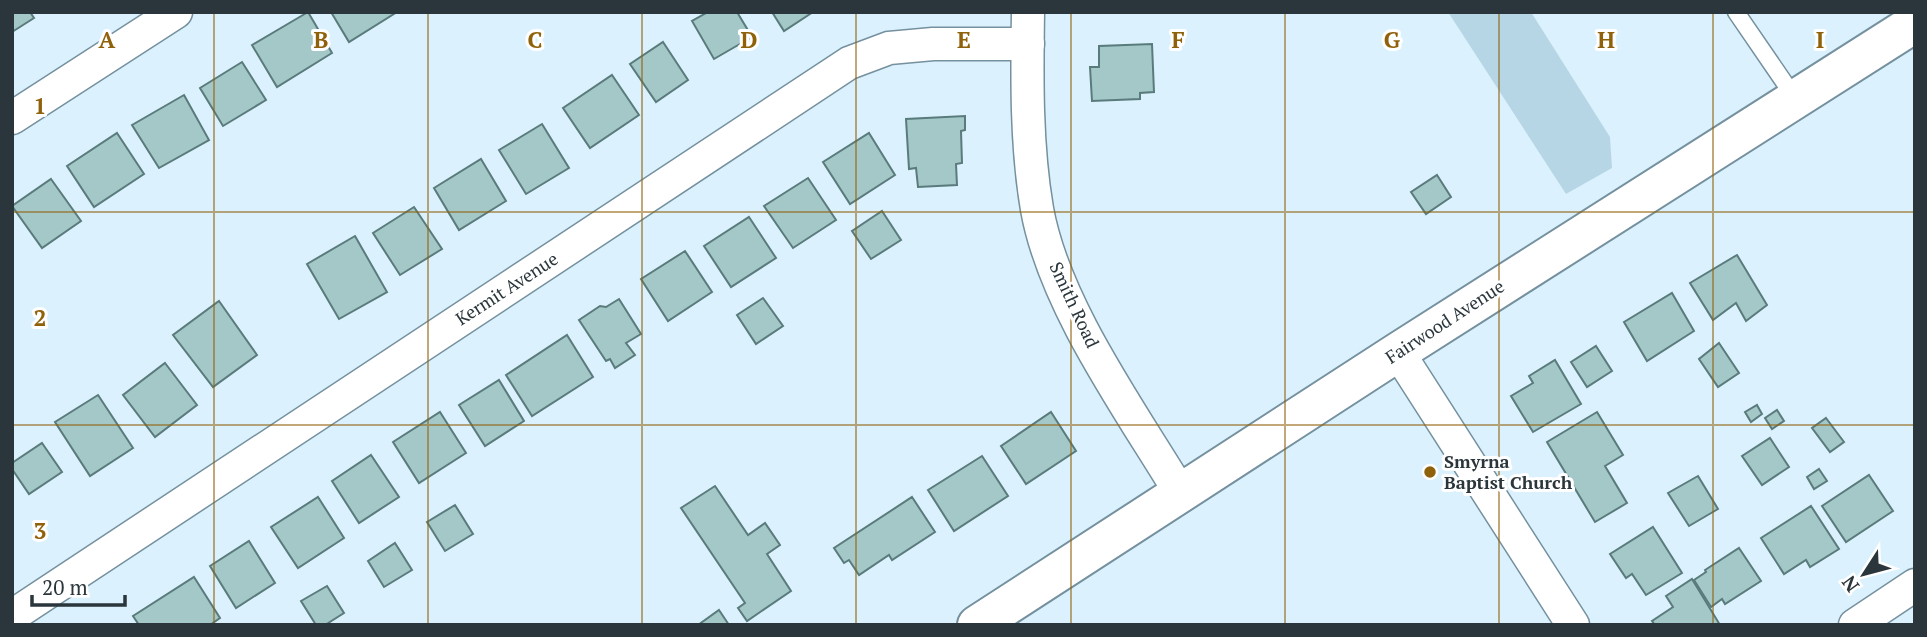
<svg xmlns="http://www.w3.org/2000/svg" width="1927" height="637" font-family="'PT Serif',serif">
  <rect width="100%" height="100%" fill="#dbf2fe"/>
  <path fill="#b7d6e5" d="M1448,12H1531L1610,137L1612,168L1566,194Z"/>
  <g fill="#a4c7c8" stroke="#5a7b7c" stroke-width="2">
    <path d="M12,12H30L34,18L12,32Z"/>
    <path d="M308,12L332,53L277,87L252,45Z"/>
    <path d="M331,12H397L349,42Z"/>
    <path d="M708,12H737L752,37L714,59L692,21Z"/>
    <path d="M772,12H813L784,31Z"/>
    <path d="M663,42L688,80L656,102L630,64Z"/>
    <path d="M1152,44L1154,92L1140,93V99L1092,101L1090,67H1099V46Z"/>
    <path d="M242,62L266,100L223,126L200,88Z"/>
    <path d="M612,75L639,115L590,148L563,108Z"/>
    <path d="M184,95L209,140L159,168L132,125Z"/>
    <path d="M965,116V130L961,131L962,163L956,164L957,185L918,187L916,168L909,169L906,119Z"/>
    <path d="M542,124L569,168L526,194L499,150Z"/>
    <path d="M117,133L144,174L94,207L67,166Z"/>
    <path d="M869,133L895,175L850,204L823,162Z"/>
    <path d="M481,159L506,201L459,230L434,188Z"/>
    <path d="M1437,175L1451,197L1426,214L1411,192Z"/>
    <path d="M808,178L836,220L793,248L764,206Z"/>
    <path d="M51,179L81,221L42,248L12,206Z"/>
    <path d="M414,207L442,249L400,275L373,233Z"/>
    <path d="M882,211L901,240L871,259L852,231Z"/>
    <path d="M749,217L776,258L731,287L704,246Z"/>
    <path d="M355,236L387,292L339,319L307,264Z"/>
    <path d="M685,251L712,292L668,321L641,279Z"/>
    <path d="M1737,255L1767,305L1746,321L1736,303L1713,320L1690,283Z"/>
    <path d="M1672,293L1694,331L1647,361L1624,322Z"/>
    <path d="M763,298L783,326L756,344L737,315Z"/>
    <path d="M619,299L641,334L626,343L635,355L615,368L610,359L606,361L579,320L600,306L606,307Z"/>
    <path d="M219,301L257,355L213,387L173,335Z"/>
    <path d="M567,335L593,377L532,416L506,375Z"/>
    <path d="M1719,343L1739,373L1718,387L1699,359Z"/>
    <path d="M1596,346L1612,371L1587,387L1571,362Z"/>
    <path d="M1555,360L1581,404L1533,432L1511,396L1533,383L1529,376Z"/>
    <path d="M165,363L197,405L155,437L123,395Z"/>
    <path d="M499,380L524,421L485,446L459,405Z"/>
    <path d="M98,395L133,448L90,476L55,422Z"/>
    <path d="M1757,405L1762,414L1751,422L1745,412Z"/>
    <path d="M1777,410L1784,421L1772,429L1765,418Z"/>
    <path d="M440,412L466,453L419,483L393,442Z"/>
    <path d="M1051,412L1076,451L1026,484L1001,446Z"/>
    <path d="M1597,412L1623,455L1605,466L1627,503L1595,522L1547,442Z"/>
    <path d="M1826,418L1844,442L1830,452L1812,428Z"/>
    <path d="M1770,438L1789,467L1762,485L1742,456Z"/>
    <path d="M42,443L62,472L29,494L12,469V463Z"/>
    <path d="M371,455L399,497L359,523L332,481Z"/>
    <path d="M982,456L1008,496L954,531L928,490Z"/>
    <path d="M1819,469L1827,481L1814,489L1807,477Z"/>
    <path d="M1869,475L1893,511L1846,542L1822,506Z"/>
    <path d="M1698,476L1718,509L1689,526L1668,493Z"/>
    <path d="M715,486L748,535L765,523L780,545L767,554L791,591L747,621L738,608L745,603L681,508Z"/>
    <path d="M318,497L344,538L298,568L271,527Z"/>
    <path d="M912,497L935,532L892,560L889,555L859,575L849,560L844,563L834,548Z"/>
    <path d="M455,505L473,534L445,551L427,522Z"/>
    <path d="M1811,506L1839,549L1810,567L1806,560L1784,574L1761,538Z"/>
    <path d="M1653,527L1682,573L1646,595L1632,574L1626,578L1610,554Z"/>
    <path d="M249,541L275,583L236,608L210,566Z"/>
    <path d="M395,543L412,570L384,587L368,561Z"/>
    <path d="M1739,548L1761,581L1725,604L1722,599L1711,607L1694,580L1706,572L1705,570Z"/>
    <path d="M194,577L220,618L210,625H139L133,616Z"/>
    <path d="M1692,579L1720,625H1655L1652,621L1673,607L1666,596Z"/>
    <path d="M327,586L344,613L325,625H316L301,601Z"/>
    <path d="M719,610L729,625H698Z"/>
  </g>
  <g fill="none" stroke-linecap="round" stroke-linejoin="round">
    <defs>
      <path id="lane" d="M1736,12L1795,98"/>
      <g id="street">
        <path d="M1028,12C1027,77 1026,145 1037,209C1054,305 1131,411 1181,494"/>
        <path d="M12,118L176,12"/>
        <path d="M1398,352L1573,625"/>
        <path d="M12,616L849,63L889,48L933,44H1028"/>
        <path d="M1855,625L1915,585"/>
      </g>
      <path id="secondary" d="M977,625L1398,352L1915,23"/>
    </defs>
    <use href="#lane" stroke="#75909e" stroke-width="19"/>
    <use href="#street" stroke="#75909e" stroke-width="35"/>
    <use href="#secondary" stroke="#75909e" stroke-width="42"/>
    <use href="#lane" stroke="#fff" stroke-width="16"/>
    <use href="#street" stroke="#fff" stroke-width="32"/>
    <use href="#secondary" stroke="#fff" stroke-width="38"/>
  </g>
  <path fill="none" stroke="#8f610b" stroke-width="2" stroke-opacity="0.55" d="M214,12V625M428,12V625M642,12V625M856,12V625M1071,12V625M1285,12V625M1499,12V625M1713,12V625M12,212H1915M12,425H1915"/>
  <circle fill="#8f610b" stroke="#fff" stroke-width="2.5" cx="1430" cy="472" r="7"/>
  <g text-anchor="middle" stroke-width="6" stroke-linejoin="round" paint-order="stroke">
    <g font-size="18" fill="#2a363b" stroke="#fff">
      <text transform="translate(507 289) rotate(-33)" y="6">Kermit Avenue</text>
      <text transform="translate(1074 305) rotate(65)" y="6">Smith Road</text>
      <text transform="translate(1445 322) rotate(-33)" y="6">Fairwood Avenue</text>
    </g>
    <g font-size="18" font-weight="bold" fill="#2a363b" stroke="#fff" text-anchor="start">
      <text x="1444" y="468">Smyrna<tspan x="1444" dy="21">Baptist Church</tspan></text>
    </g>
  </g>
  <g font-size="23" text-anchor="middle" font-weight="bold" fill="#8f610b" stroke="#fff" stroke-width="6" stroke-linejoin="round" paint-order="stroke">
    <text x="107" y="48">A</text>
    <text x="321" y="48">B</text>
    <text x="535" y="48">C</text>
    <text x="749" y="48">D</text>
    <text x="964" y="48">E</text>
    <text x="1178" y="48">F</text>
    <text x="1392" y="48">G</text>
    <text x="1606" y="48">H</text>
    <text x="1820" y="48">I</text>
    <text x="40" y="114">1</text>
    <text x="40" y="326">2</text>
    <text x="40" y="539">3</text>
  </g>
  <rect width="1927" height="637" fill="none" stroke="#2a363b" stroke-width="28"/>
  <g transform="translate(1864 574) rotate(234)" stroke="#ffffff" stroke-width="5" paint-order="stroke">
  <path d="M0-5L12 26L0 18L-12 26Z" fill="#2a363b"/>
  <text y="-10" font-size="19" font-weight="bold" text-anchor="middle" fill="#2a363b">N</text>
  </g>
  <path d="M32 595v10h93v-10" fill="none" stroke="#2a363b" stroke-width="3.5"/>
  <text x="42" y="595" font-size="21" fill="#2a363b" stroke="#ffffff" stroke-width="5" paint-order="stroke">20 m</text>
</svg>
